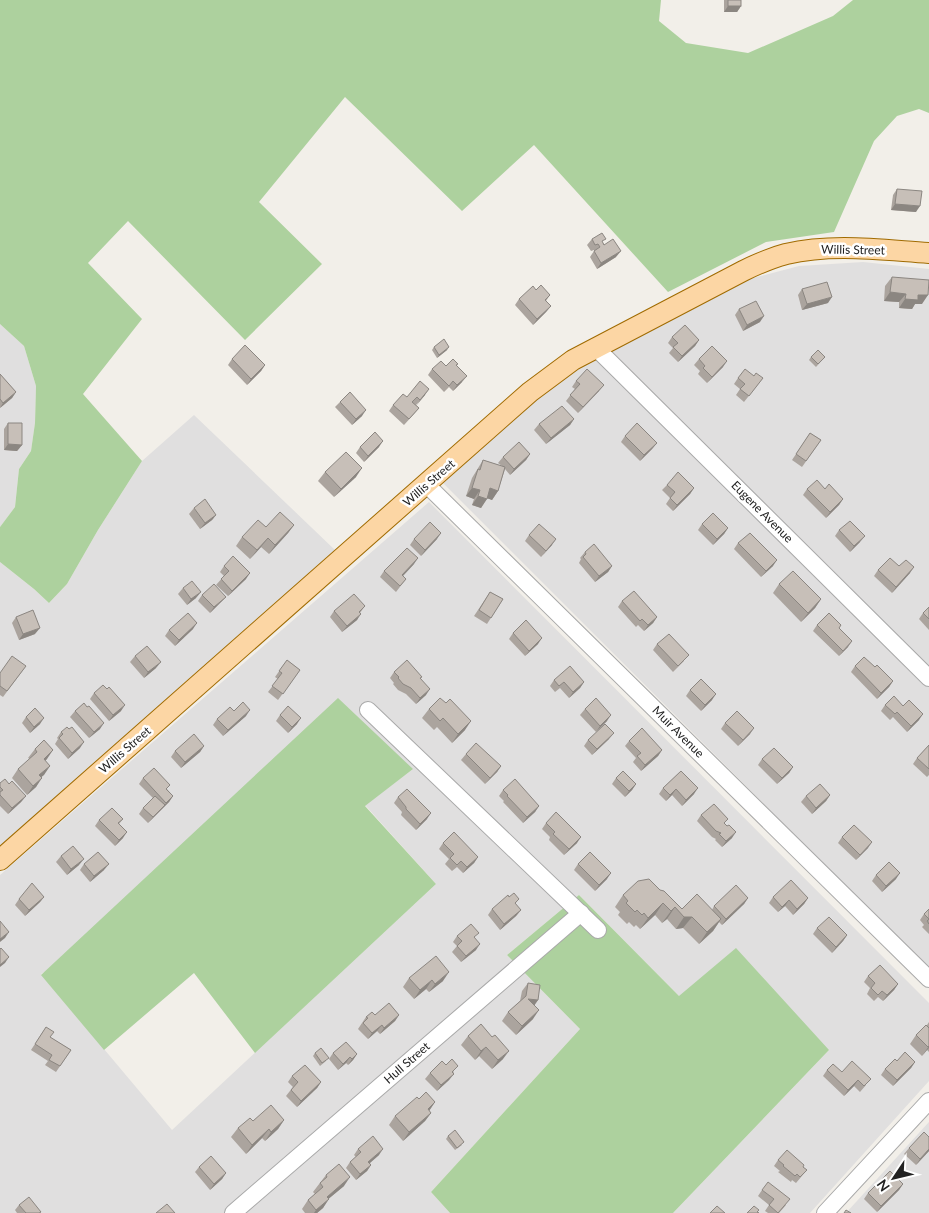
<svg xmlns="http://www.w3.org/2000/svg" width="929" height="1213" font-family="Lato,sans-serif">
  <rect width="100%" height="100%" fill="#f2efe9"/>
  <g fill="#e0dfdf" fill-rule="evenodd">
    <path d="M863,262L929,269V969L443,483L553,384L585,362L697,301L753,278L799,266Z"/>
    <path d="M0,324L24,346L36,386L35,423L31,451L19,469L15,507L0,527Z"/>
    <path d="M194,415L335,550L0,846V562L34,589L49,603L67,584L98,530L142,461Z"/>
    <path d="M429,502L929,1003V1081L810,1213H673L829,1050L679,996L579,895L507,955L580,1029L431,1192L450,1213H0V875ZM413,769L365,805L436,884L172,1130L41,974Z"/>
    <path d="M929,1122V1213H846Z"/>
  </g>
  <g fill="#add19e">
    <path d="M0,0H661L659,21L686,43L748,53L833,16L853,0H929V113L919,109L897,116L874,141L834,232L766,242L668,292L534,145L462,211L345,97L259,202L322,264L245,340L128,221L88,263L142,319L83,394L142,461L98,530L67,584L49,603L34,589L0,562V527L15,507L19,469L31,451L35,423L36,386L24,346L0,324Z"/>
    <path d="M338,698L413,769L365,806L436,884L255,1053L194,973L104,1050L41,975Z"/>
    <path d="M579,895L679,996L736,948L829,1050L673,1213H450L431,1192L580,1029L507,955Z"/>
  </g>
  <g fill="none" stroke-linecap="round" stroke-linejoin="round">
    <defs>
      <g id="minor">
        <path d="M595,347L929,678"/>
        <path d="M427,485L929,979"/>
        <path d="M368,710L598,930"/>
        <path d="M233,1213L581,913"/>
        <path d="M825,1213L929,1101"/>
      </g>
      <path id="major" d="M0,860L530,392L573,360L743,271C757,264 771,258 786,254C833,243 882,250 929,253"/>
    </defs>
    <use href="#minor" stroke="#a9a9a9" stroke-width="18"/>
    <use href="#major" stroke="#a06b00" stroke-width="22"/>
    <use href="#minor" stroke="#fff" stroke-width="16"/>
    <use href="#major" stroke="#fcd6a4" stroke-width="20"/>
  </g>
  <g fill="#aba49e">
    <path d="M724,0H741V6L737,12H724Z"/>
    <path d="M897,189L916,212L891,210L893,195Z"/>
    <path d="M592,239L603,243L616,257L597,269L590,257L594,251V250L591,251L587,245Z"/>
    <path d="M892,277L922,304H915L912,309L899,308V302L884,301L885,286Z"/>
    <path d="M802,289L828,303L802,310L798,295Z"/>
    <path d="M536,290L550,295L546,301L551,306L546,312L533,325L515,305L519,299Z"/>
    <path d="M739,309L760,322L743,331L735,315Z"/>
    <path d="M672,337L699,340L695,346L678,362L669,353L673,348L668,343Z"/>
    <path d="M434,347L447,350L437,358L432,350Z"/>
    <path d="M811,357H825L816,367L809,360Z"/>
    <path d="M232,359L265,365L261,371L247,385L228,365Z"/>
    <path d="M699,359L723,367L707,383L698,374L700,371L694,365Z"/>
    <path d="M458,364L456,365L462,382L453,391L449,387L444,392L428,375L432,369Z"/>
    <path d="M0,374L16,392L12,398L0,408Z"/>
    <path d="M754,376L763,378L744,402L736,395L740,389L734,384L738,378Z"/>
    <path d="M576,381L599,391L578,413L566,401L575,389L572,387Z"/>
    <path d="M425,395L416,405L419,408L414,414L404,425L389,411L393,405L407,397Z"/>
    <path d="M340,402L362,416L352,425L335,407Z"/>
    <path d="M574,419L570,425L546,444L534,430L539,424Z"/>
    <path d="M8,423L22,445L17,451L4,450V429Z"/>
    <path d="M810,433L821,440L802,467L792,460Z"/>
    <path d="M625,436L657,443L652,449L640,461L621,442Z"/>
    <path d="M360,447H379L364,462L356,453Z"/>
    <path d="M530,454L526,460L510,475L505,469L498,491L492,500L487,498L481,508L472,505L474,499L466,496L472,478L483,460L502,466L498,463L503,457Z"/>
    <path d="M325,472L356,477L334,497L318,481Z"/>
    <path d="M667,485L694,488L690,494L673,511L666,504L670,498L662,490Z"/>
    <path d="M807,489H825L843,499L839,505L826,518L803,495Z"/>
    <path d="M194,508L216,515L212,520L200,529L189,514Z"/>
    <path d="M702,524L728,528L724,534L713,545L698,530Z"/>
    <path d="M294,525L288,533L269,554L261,547L250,559L236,546L242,537L266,527Z"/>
    <path d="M839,530L860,542L850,552L835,536Z"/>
    <path d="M529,535L552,545L541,557L525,541Z"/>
    <path d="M414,539H437L421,556L410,545Z"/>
    <path d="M738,543L773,566L761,577L734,549Z"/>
    <path d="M585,552L612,566L608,572L595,582L579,563L581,559L580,558Z"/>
    <path d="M414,564L403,576L406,579L396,592L380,577L384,571Z"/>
    <path d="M224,566L246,579L228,596L216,585L224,576L220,572Z"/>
    <path d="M899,566L910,573L892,593L874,576L878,570Z"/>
    <path d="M779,584L821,599L815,608L801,622L773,593Z"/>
    <path d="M183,588L196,598L187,605L178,594Z"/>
    <path d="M490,592L503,599L487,624L474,616Z"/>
    <path d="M202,595L226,597L210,613L198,601Z"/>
    <path d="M622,601L657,617L653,623L644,631L638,625L636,627L618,607Z"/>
    <path d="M365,606L360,613L357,620L342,632L330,617L334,611Z"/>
    <path d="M929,607V630L919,619L923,613Z"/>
    <path d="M16,617L35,634L19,640L12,623Z"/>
    <path d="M817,625H841L839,628L848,647L839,656L813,631Z"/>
    <path d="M193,629L175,646L165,636L169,630Z"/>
    <path d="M513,633L538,644L525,656L509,639Z"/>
    <path d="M657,644L684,661L673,672L653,650Z"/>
    <path d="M135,656L156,668L144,678L130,662Z"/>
    <path d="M287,660L300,670L278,700L268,692L278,679L275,677Z"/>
    <path d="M26,666L3,697L0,695V673Z"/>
    <path d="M855,666L875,667L893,681L889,687L877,699L851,672Z"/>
    <path d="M394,672L421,679L426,695L416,704L406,694L398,690L393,684L394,683L390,678Z"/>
    <path d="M554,680L584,682L580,688L569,698L560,688L555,692L550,686Z"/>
    <path d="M690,690L712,700L701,711L686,696Z"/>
    <path d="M94,693L121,711L109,721L90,699Z"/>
    <path d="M446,703L465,730L452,743L437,727L434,730L422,718L429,709Z"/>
    <path d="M885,705L903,706L919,720L907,732L893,717L890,720L881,711Z"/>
    <path d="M87,707L100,729L89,738L70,717L75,711Z"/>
    <path d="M585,709L607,721L596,732L580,715Z"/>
    <path d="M234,711L246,716L223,736L213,725L217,719Z"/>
    <path d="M280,715L297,724L288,733L276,721Z"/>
    <path d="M26,717L40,724L30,733L22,723Z"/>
    <path d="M725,723L750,734L738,746L721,729Z"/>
    <path d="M61,732L80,748L68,759L55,744L58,739L57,738Z"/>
    <path d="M609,739L592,755L584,746L588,740Z"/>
    <path d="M629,741L662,750L658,756L641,771L633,762L636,758L625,746Z"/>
    <path d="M929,745V775L927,777L913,764L917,758Z"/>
    <path d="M204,746L200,752L181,768L171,757L175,751Z"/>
    <path d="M35,749L47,759L45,761L50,766L41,777L36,787L27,795L12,778L18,769L30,759L28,758Z"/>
    <path d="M466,754L501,766L497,772L485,784L461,760Z"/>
    <path d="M762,759L793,767L789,773L777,784L758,765Z"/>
    <path d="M681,771L694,794L682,806L672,795L666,801L659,794L663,788Z"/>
    <path d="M143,778L167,789L173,796L169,802L148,823L139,814L143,808L153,798L139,784Z"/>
    <path d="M616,778L636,784L632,790L625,797L612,784Z"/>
    <path d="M0,783L9,784L26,796L21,802L8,814L0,806Z"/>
    <path d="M503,790L539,806L535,812L523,823L503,802L504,801L499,796Z"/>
    <path d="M830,795L826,801L812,814L801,802L806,796Z"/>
    <path d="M398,797L427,819L416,830L401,815L402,812L394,803Z"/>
    <path d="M701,815L725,824L732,838L722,847L715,840L716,839L712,837L697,821Z"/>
    <path d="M123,819L119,824L123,838L115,846L95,826L99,820Z"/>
    <path d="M546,823L577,843L564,855L549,840L550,837L542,829Z"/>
    <path d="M842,837L868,848L856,860L838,843Z"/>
    <path d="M443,843L478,857L474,863L463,873L457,867L452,871L445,864L449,859L439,849Z"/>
    <path d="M61,856L79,865L67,875L56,862Z"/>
    <path d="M84,864L104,870L90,882L80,870Z"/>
    <path d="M578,864L607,879L595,891L574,870Z"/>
    <path d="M876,875L896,879L882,892L872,881Z"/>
    <path d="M660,890L682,909L712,910L714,906L748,898L744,904L722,925L719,922L713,931L699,944L683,928L676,929L667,919L662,923L655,915L640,929L636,925L634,927L629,922L627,924L618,915L620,912L615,907L623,895Z"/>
    <path d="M44,897L40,902L25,916L15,905L19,899Z"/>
    <path d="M509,897L519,899L515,904L521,910L516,916L500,930L488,915L492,909Z"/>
    <path d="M773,897L808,898L804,904L793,915L785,906L778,912L769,903Z"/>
    <path d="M929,909V934L922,927L924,925L920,920L924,914Z"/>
    <path d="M817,928L847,935L843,941L832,953L813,934Z"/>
    <path d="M457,936L475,938L476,950L461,962L452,952L457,946L453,942Z"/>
    <path d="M868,976L898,984L894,990L883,1001L878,997L874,1001L867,994L870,988L864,982Z"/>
    <path d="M409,978L443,981L429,992L426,989L414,999L403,987Z"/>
    <path d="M528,983L538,1000L534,1005L533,1019L516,1035L502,1021L508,1012L520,1001L522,991Z"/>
    <path d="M375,1015H399L395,1021L380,1034L377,1031L368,1039L358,1029L366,1017Z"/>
    <path d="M929,1022V1052L927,1050L922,1056L910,1044L916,1035L927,1025Z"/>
    <path d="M481,1024L503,1059L492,1069L479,1056L475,1060L461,1045L468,1036Z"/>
    <path d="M46,1027L50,1037L71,1050L56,1072L45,1065L48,1061L31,1050Z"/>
    <path d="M315,1053L326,1061L320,1066L313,1056Z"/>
    <path d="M333,1053L357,1054L353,1060L348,1065L346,1063L338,1070L329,1059Z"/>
    <path d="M897,1061L915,1062L911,1068L893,1086L881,1075L885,1069Z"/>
    <path d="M446,1065L454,1072L449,1080L437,1091L425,1079L430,1073Z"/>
    <path d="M827,1070L842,1072L866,1085L860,1092L854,1086L844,1096L823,1076Z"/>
    <path d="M292,1076L321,1082L317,1088L297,1107L286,1096L293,1087L288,1082Z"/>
    <path d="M419,1099L435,1102L429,1111L431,1113L425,1121L403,1141L389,1125L395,1116Z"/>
    <path d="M284,1120L278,1129L265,1141L262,1138L246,1154L231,1137L238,1128L253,1121Z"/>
    <path d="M448,1136L462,1145L455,1150L446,1139Z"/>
    <path d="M929,1137V1151L916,1165L904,1154L909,1148Z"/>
    <path d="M358,1149L379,1155L370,1163L371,1165L367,1171L356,1180L346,1168L350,1162L356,1157L354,1155Z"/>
    <path d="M778,1160L803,1167L807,1170L796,1183L792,1180L791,1182L778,1172L780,1171L774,1166Z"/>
    <path d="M199,1167L226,1173L222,1179L210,1190L195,1172Z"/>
    <path d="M326,1175L344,1186L328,1199L323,1208L317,1213H305L302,1209L308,1200L315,1194L313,1192Z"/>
    <path d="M903,1184L899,1190L877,1212L864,1199L868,1193Z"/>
    <path d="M762,1190L786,1205L779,1213H768L765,1211L769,1205L758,1196Z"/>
    <path d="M19,1205L41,1212L40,1213H17L15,1210Z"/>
  </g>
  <g fill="#8b8681">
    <path d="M728,6H741L737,12H724Z"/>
    <path d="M895,204L920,206L916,212L891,210Z"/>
    <path d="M621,251L616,257L597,269L601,263Z"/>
    <path d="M890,292L906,294L899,302L884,301Z"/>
    <path d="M918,295H928L922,304H915L912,309L899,308L905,299Z"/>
    <path d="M832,297L828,303L802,310L807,304Z"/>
    <path d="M551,306L546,312L533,325L537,319Z"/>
    <path d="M764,316L760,322L743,331L747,325Z"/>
    <path d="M699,340L695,346L678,362L682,356Z"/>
    <path d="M449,347L447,350L437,358L439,355Z"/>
    <path d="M727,361L723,367L707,383L712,377Z"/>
    <path d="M265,365L261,371L247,385L251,379Z"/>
    <path d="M467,376L462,382L453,391L457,385Z"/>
    <path d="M604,385L599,391L578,413L583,407Z"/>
    <path d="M429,389L425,395L416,406L420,400Z"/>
    <path d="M16,392L12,398L0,408L3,403Z"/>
    <path d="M366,410L362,416L352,425L356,419Z"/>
    <path d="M574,419L570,425L546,444L551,438Z"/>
    <path d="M383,441L379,447L364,462L368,456Z"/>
    <path d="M657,443L652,449L640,461L644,455Z"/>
    <path d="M8,444L22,445L17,451L4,450Z"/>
    <path d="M530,454L526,460L510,475L514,469Z"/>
    <path d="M362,468L356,477L334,497L341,489Z"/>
    <path d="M472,488L480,490L474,499L466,496Z"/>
    <path d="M490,488L498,491L492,500L484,497Z"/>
    <path d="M694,488L690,494L673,511L677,505Z"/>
    <path d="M478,496L487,499L481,508L472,505Z"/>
    <path d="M843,499L839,505L826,518L830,512Z"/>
    <path d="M216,515L212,520L200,529L205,523Z"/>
    <path d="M294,525L288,533L269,554L275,545Z"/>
    <path d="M728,528L724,534L713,545L717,539Z"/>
    <path d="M441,533L437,539L421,556L425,550Z"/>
    <path d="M865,536L860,542L850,552L854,546Z"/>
    <path d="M268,538L261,547L250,559L257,550Z"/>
    <path d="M556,539L552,545L541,557Z"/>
    <path d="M418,558L414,564L398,581L402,575Z"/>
    <path d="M777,560L773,566L761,577L766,571Z"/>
    <path d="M612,566L608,572L595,582L599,576Z"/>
    <path d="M914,567L910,573L892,593L896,587Z"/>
    <path d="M250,573L246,579L228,596L232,591Z"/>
    <path d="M201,592L196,598L187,605L191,599Z"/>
    <path d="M226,597L210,613L214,607Z"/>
    <path d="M821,599L815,608L801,622L808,613Z"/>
    <path d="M361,614L357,620L342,632L347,626Z"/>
    <path d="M657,617L653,623L644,631L648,625Z"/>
    <path d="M197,623L193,629L175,646L179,640Z"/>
    <path d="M40,628L35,634L19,640L23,634Z"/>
    <path d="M542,638L538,644L525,656L529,651Z"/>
    <path d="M852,641L848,647L839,656L843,651Z"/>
    <path d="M161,662L156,668L144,678L148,672Z"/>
    <path d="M893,681L889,687L877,699L881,693Z"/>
    <path d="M584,682L580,688L569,698L573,692Z"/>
    <path d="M430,689L426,695L416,704L420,698Z"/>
    <path d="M716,694L712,700L701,711L705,705Z"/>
    <path d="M125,705L121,711L109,721L113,715Z"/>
    <path d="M250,710L246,716L223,736L228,730Z"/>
    <path d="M923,714L919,720L907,732L911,726Z"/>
    <path d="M611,715L607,721L596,732L600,726Z"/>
    <path d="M44,718L40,724L30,733L34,727Z"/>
    <path d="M301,718L297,724L288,733L292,727Z"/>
    <path d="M471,721L465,730L452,743L458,734Z"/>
    <path d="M104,723L100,729L89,738L94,732Z"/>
    <path d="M754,728L750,734L738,746L743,740Z"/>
    <path d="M614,733L609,739L592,755L597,749Z"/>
    <path d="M84,742L80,748L68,759L72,753Z"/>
    <path d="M204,746L200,752L181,768L185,762Z"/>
    <path d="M53,750L47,759L37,768L44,759Z"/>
    <path d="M662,750L658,756L641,771L645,765Z"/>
    <path d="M50,766L44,775L33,784L39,775Z"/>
    <path d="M501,766L497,772L485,784L490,778Z"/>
    <path d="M793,767L789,773L777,784L782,778Z"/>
    <path d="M42,778L36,787L27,795L33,786Z"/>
    <path d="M636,784L632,790L625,797L629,791Z"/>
    <path d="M698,788L694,794L682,806L686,800Z"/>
    <path d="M676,789L672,795L666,801L670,795Z"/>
    <path d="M830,795L826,801L812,814L816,808Z"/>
    <path d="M26,796L21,802L8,814L12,808Z"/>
    <path d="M173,796L169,802L148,823L153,817Z"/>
    <path d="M539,806L535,812L523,823L527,817Z"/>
    <path d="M431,813L427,819L416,830L420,824Z"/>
    <path d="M127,832L123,838L115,846L119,840Z"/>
    <path d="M736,832L732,838L722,847L726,841Z"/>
    <path d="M581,837L577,843L564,855L569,849Z"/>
    <path d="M872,842L868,848L856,860L860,855Z"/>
    <path d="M478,857L474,863L463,873L467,867Z"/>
    <path d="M84,859L79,865L67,875L71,869Z"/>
    <path d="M109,864L104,870L90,882L94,876Z"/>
    <path d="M611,873L607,879L595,891L599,885Z"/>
    <path d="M900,873L896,879L882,892L886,886Z"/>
    <path d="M44,897L40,902L25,916L29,910Z"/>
    <path d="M748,898L744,904L722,925L726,919Z"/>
    <path d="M808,898L804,904L793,915L797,909Z"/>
    <path d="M789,900L785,906L778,912L782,907Z"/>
    <path d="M663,903L655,915L640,929L648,918Z"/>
    <path d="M675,907L667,919L662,923L671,911Z"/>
    <path d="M521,910L516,916L500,930L504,924Z"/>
    <path d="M684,917H692L683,928L676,929Z"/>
    <path d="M721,919L713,931L699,944L707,932Z"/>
    <path d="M9,932L5,938L0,942V939Z"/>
    <path d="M847,935L843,941L832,953L836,947Z"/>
    <path d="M480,944L476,950L461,962L466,956Z"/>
    <path d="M9,957L5,963L0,967V965Z"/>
    <path d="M449,972L443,981L429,992L435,984Z"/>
    <path d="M432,980L426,989L414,999L420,990Z"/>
    <path d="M898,984L894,990L883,1001L887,995Z"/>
    <path d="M528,999L538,1000L532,1009Z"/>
    <path d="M539,1010L533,1019L516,1035L522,1026Z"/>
    <path d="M399,1015L395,1021L380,1034L384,1028Z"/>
    <path d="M382,1025L377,1031L368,1039L372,1033Z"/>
    <path d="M929,1046V1048L927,1050L922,1056Z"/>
    <path d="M486,1047L479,1056L475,1060L481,1051Z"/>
    <path d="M509,1051L503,1059L492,1069L498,1060Z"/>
    <path d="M357,1054L353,1060L348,1065L352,1059Z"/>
    <path d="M350,1057L346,1063L338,1070L343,1064Z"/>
    <path d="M915,1062L911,1068L893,1086L897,1080Z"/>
    <path d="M454,1074L449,1080L437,1091L441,1085Z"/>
    <path d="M858,1080L854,1086L844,1096L848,1090Z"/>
    <path d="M321,1082L317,1088L297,1107L301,1101Z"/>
    <path d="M435,1102L429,1111L428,1109Z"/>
    <path d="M431,1113L425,1121L403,1141L409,1132Z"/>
    <path d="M284,1120L278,1129L265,1141L271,1132Z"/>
    <path d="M269,1129L262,1138L246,1154L252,1145Z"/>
    <path d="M383,1149L379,1155L364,1168L368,1162Z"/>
    <path d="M929,1149V1151L916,1165L920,1159Z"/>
    <path d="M371,1165L367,1171L356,1180L360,1174Z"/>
    <path d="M226,1173L222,1179L210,1190L214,1184Z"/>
    <path d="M350,1177L344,1186L320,1206L327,1197Z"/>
    <path d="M903,1184L899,1190L877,1212L881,1206Z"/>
    <path d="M329,1199L323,1208L317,1213H314L316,1210Z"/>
  </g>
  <g fill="#c7bfb8" stroke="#8b8681">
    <rect x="728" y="0" width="13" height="6"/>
    <path d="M897,189L922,191L920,206L895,204Z"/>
    <path d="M602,233L606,239L602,241L604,245L613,239L621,251L601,263L594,251L600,247L598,244L595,245L592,239Z"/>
    <path d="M892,277L929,280L928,295H918V300L905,299L906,294L890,292Z"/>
    <path d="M827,282L832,297L807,304L802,289Z"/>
    <path d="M541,285L550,295L545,300L551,306L537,319L519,299L533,286L536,290Z"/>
    <path d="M756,301L764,316L747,325L739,309Z"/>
    <path d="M685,325L699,340L682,356L673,347L678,343L672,337Z"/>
    <path d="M444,339L449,347L439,355L434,347Z"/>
    <path d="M245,345L265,365L251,379L232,359Z"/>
    <path d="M712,346L727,361L712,377L703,368L705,366L699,359Z"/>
    <path d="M818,350L825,357L818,364L811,357Z"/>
    <path d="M453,359L458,364L456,365L467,376L457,385L453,381L449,386L432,369L441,361L446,366Z"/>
    <path d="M587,369L604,385L583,407L570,395L580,384L576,381Z"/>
    <path d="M745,369L754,376L756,373L763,378L749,396L740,389L745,384L738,378Z"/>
    <path d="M0,374L16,392L3,403L0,399Z"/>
    <path d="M420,381L429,389L420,400L417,397L412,402L419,408L409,419L393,405L403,394L407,397Z"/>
    <path d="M350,392L366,410L356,419L340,402Z"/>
    <path d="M562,406L574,419L551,438L539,424Z"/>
    <path d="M8,423H22V445L8,444Z"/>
    <path d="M637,423L657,443L644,455L625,436Z"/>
    <path d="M375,432L383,441L368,456L360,447Z"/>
    <path d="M810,433L821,440L806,461L796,454Z"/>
    <path d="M519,442L530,454L514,469L503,457Z"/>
    <path d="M346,452L362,468L341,489L325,472Z"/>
    <path d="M483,460L505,467L498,491L490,488L487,499L478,496L480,490L472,488L478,469L480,470Z"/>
    <path d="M678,472L694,488L677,505L670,498L675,492L667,485Z"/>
    <path d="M817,480L825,489L829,484L843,499L830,512L807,489Z"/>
    <path d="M205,499L216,515L205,523L194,508Z"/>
    <path d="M280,512L294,525L275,545L268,538L257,550L242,537L258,520L266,527Z"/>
    <path d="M713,513L728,528L717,539L702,524Z"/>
    <path d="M850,521L865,536L854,546L839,530Z"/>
    <path d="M430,522L441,533L425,550L414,539Z"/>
    <path d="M539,524L556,539L546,551L529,535Z"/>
    <path d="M750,533L777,560L766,571L738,543Z"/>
    <path d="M594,544L612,566L599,576L583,557L586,554L585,552Z"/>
    <path d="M407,548L418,558L402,575L406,579L400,586L384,571Z"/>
    <path d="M233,556L250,573L232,591L221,579L229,571L224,566Z"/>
    <path d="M890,558L899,566L906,560L914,567L896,587L878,570Z"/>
    <path d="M793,571L821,599L808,613L779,584Z"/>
    <path d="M192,581L201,592L191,599L183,588Z"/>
    <path d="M214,584L226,597L214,607L202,595Z"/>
    <path d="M634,591L657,617L648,625L642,619L640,621L622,601Z"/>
    <path d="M490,592L503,599L491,618L479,610Z"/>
    <path d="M354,594L365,606L359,612L361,614L347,626L334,611Z"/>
    <path d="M929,607V619L923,613Z"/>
    <path d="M33,610L40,628L23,634L16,617Z"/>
    <path d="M188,613L197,623L179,640L169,630Z"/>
    <path d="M829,613L841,625L839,628L852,641L843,651L817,625Z"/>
    <path d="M526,620L542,638L529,651L513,633Z"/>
    <path d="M669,634L689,655L678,666L657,644Z"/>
    <path d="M147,646L161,662L148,672L135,656Z"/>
    <path d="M12,656L26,666L7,691L0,686V673Z"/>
    <path d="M864,657L875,667L877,665L893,681L881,693L855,666Z"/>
    <path d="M287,660L300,670L283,694L272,686L282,673L279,671Z"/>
    <path d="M407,660L422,677L420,678L430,689L420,698L411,688L403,684L398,678L399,677L394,672Z"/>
    <path d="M570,666L584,682L573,692L564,682L559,686L554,680Z"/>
    <path d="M701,679L716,694L705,705L690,690Z"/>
    <path d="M103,685L107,689L109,687L125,705L113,715L94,693Z"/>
    <path d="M894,696L903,706L909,700L923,714L911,726L897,712L895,714L885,705Z"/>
    <path d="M440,698L446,703L450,699L471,721L458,734L443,718L440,721L429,709Z"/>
    <path d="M596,698L611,715L600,726L585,709Z"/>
    <path d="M243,702L250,710L228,730L217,719L230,707L234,711Z"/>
    <path d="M84,703L87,707L89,706L104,723L94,732L75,711Z"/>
    <path d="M288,706L301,718L292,727L280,715Z"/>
    <path d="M35,708L44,718L34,727L26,717Z"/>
    <path d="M737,711L754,728L743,740L725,723Z"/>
    <path d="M605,724L614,733L597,749L588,740Z"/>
    <path d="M67,727L69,729L72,727L84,742L72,753L59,738L63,734L61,732Z"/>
    <path d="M642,728L662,750L645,765L637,756L641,753L629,741Z"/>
    <path d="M194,734L204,746L185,762L175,751Z"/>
    <path d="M44,740L53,750L44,759L50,766L39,775L42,778L33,786L18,769L37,752L35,749Z"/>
    <path d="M476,743L501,766L490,778L466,754Z"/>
    <path d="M929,745V769L917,758Z"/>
    <path d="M774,748L793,767L782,778L762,759Z"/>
    <path d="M154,768L170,785L166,789L173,796L166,803L143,778Z"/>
    <path d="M623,771L636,784L629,791L616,778Z"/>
    <path d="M681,771L698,788L686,800L676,789L670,795L663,788Z"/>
    <path d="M5,779L9,784L12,781L26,796L12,808L0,795V792L3,790L0,787V783Z"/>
    <path d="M515,779L539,806L527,817L507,796L508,795L503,790Z"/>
    <path d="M820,784L830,795L816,808L806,796Z"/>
    <path d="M407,789L431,813L420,824L406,809V807L398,797Z"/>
    <path d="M155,796L165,805L153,817L143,808Z"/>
    <path d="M714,804L728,819L724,823L727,826L729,825L736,832L726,841L719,834L721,833L716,831L701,815Z"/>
    <path d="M112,808L123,819L118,823L127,832L119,840L99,820Z"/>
    <path d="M556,812L581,837L569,849L553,834L555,832L546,823Z"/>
    <path d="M854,825L872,842L860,855L842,837Z"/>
    <path d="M454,832L478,857L467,867L461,861L457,865L450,858L454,854L443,843Z"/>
    <path d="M73,846L84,859L71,869L61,856Z"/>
    <path d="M98,852L109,864L94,876L84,864Z"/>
    <path d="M590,852L611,873L599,885L578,864Z"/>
    <path d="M889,862L900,873L886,886L876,875Z"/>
    <path d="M649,879L660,890L664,891L682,909L697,894L721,919L707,932L692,917H684L675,907L671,911L663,903L648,918L644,913L642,915L637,910L635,912L626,903L628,901L623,895L638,881Z"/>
    <path d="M791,880L808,898L797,909L789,900L782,907L773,897Z"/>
    <path d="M32,883L44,897L29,910L19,899Z"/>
    <path d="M736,885L748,898L726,919L714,906Z"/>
    <path d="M514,893L519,899L515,903L521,910L504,924L492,909L508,895L509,897Z"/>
    <path d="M929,909V924L927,921L929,919L924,914Z"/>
    <path d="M829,917L847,935L836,947L817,928Z"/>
    <path d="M0,921L9,932L0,939Z"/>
    <path d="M471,924L479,933L474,937L480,944L466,956L457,946L462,941L457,936Z"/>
    <path d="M1,948L9,957L0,965V949Z"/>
    <path d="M436,956L449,972L435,984L432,980L420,990L409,978Z"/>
    <path d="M880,965L898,984L887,995L882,991L878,995L871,988L875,983L868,976Z"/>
    <path d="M528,983L540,985L538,1000L528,999L539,1010L522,1026L508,1012L526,996Z"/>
    <path d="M389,1003L399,1015L384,1028L382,1025L372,1033L363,1023L368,1018L366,1017L372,1012L375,1015Z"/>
    <path d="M481,1024L492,1037L495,1035L509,1051L498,1060L486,1047L481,1051L468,1036Z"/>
    <path d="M926,1025L929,1028V1046L928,1047L916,1035Z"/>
    <path d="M46,1027L54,1032L50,1037L71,1050L60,1066L49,1060L52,1055L35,1044Z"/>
    <path d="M346,1042L357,1054L352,1059L350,1057L343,1064L333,1053Z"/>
    <path d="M321,1048L329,1058L322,1063L315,1053Z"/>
    <path d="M905,1052L915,1062L897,1080L885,1069L895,1059L897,1061Z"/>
    <path d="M452,1059L458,1066L452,1072L454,1074L441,1085L430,1073L442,1061L446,1065Z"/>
    <path d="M852,1061L871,1079L864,1086L858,1080L848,1090L827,1070L833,1064L842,1072Z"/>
    <path d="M305,1065L321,1082L301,1101L291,1090L298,1082L292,1076Z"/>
    <path d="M426,1092L435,1102L428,1109L431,1113L409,1132L395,1116L417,1097L419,1099Z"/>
    <path d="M271,1105L284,1120L271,1132L269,1129L252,1145L238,1128L250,1118L253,1121Z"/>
    <path d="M455,1130L464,1142L457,1148L448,1136Z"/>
    <path d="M924,1132L929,1137V1149L920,1159L909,1148Z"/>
    <path d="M373,1136L383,1149L368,1162L371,1165L360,1174L350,1162L361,1152L358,1149Z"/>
    <path d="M787,1150L804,1165L803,1167L807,1170L800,1177L797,1174L795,1176L783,1166L784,1165L778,1160Z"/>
    <path d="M211,1156L226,1173L214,1184L199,1167Z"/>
    <path d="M339,1164L350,1177L327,1197L329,1199L316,1210L308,1200L323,1187L320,1183L327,1177L326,1175Z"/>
    <path d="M890,1171L903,1184L881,1206L868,1193Z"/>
    <path d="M768,1182L790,1199L778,1213L769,1205L774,1199L762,1190Z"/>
    <path d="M29,1197L41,1212L39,1213H26L19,1205Z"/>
    <path d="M167,1204L175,1213H156Z"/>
    <path d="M717,1206L725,1213H710Z"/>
    <path d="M754,1206L759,1210L757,1212L759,1213H747Z"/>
    <path d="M846,1210L851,1213H844Z"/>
  </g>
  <g text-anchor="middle" stroke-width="5" stroke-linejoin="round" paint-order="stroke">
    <g font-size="12" fill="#222" stroke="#fff">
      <text transform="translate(853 250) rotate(1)" y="4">Willis Street</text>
      <text transform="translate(429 483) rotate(-41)" y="4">Willis Street</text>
      <text transform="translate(762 512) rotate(45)" y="4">Eugene Avenue</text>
      <text transform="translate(678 732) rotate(45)" y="4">Muir Avenue</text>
      <text transform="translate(125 750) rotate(-41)" y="4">Willis Street</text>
      <text transform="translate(407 1063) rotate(-41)" y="4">Hull Street</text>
    </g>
  </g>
  <g transform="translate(894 1178) rotate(235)" stroke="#ffffff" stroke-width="4" paint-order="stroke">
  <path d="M0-4L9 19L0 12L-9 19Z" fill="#222222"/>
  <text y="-8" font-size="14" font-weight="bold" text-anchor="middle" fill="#222222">N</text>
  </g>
</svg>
